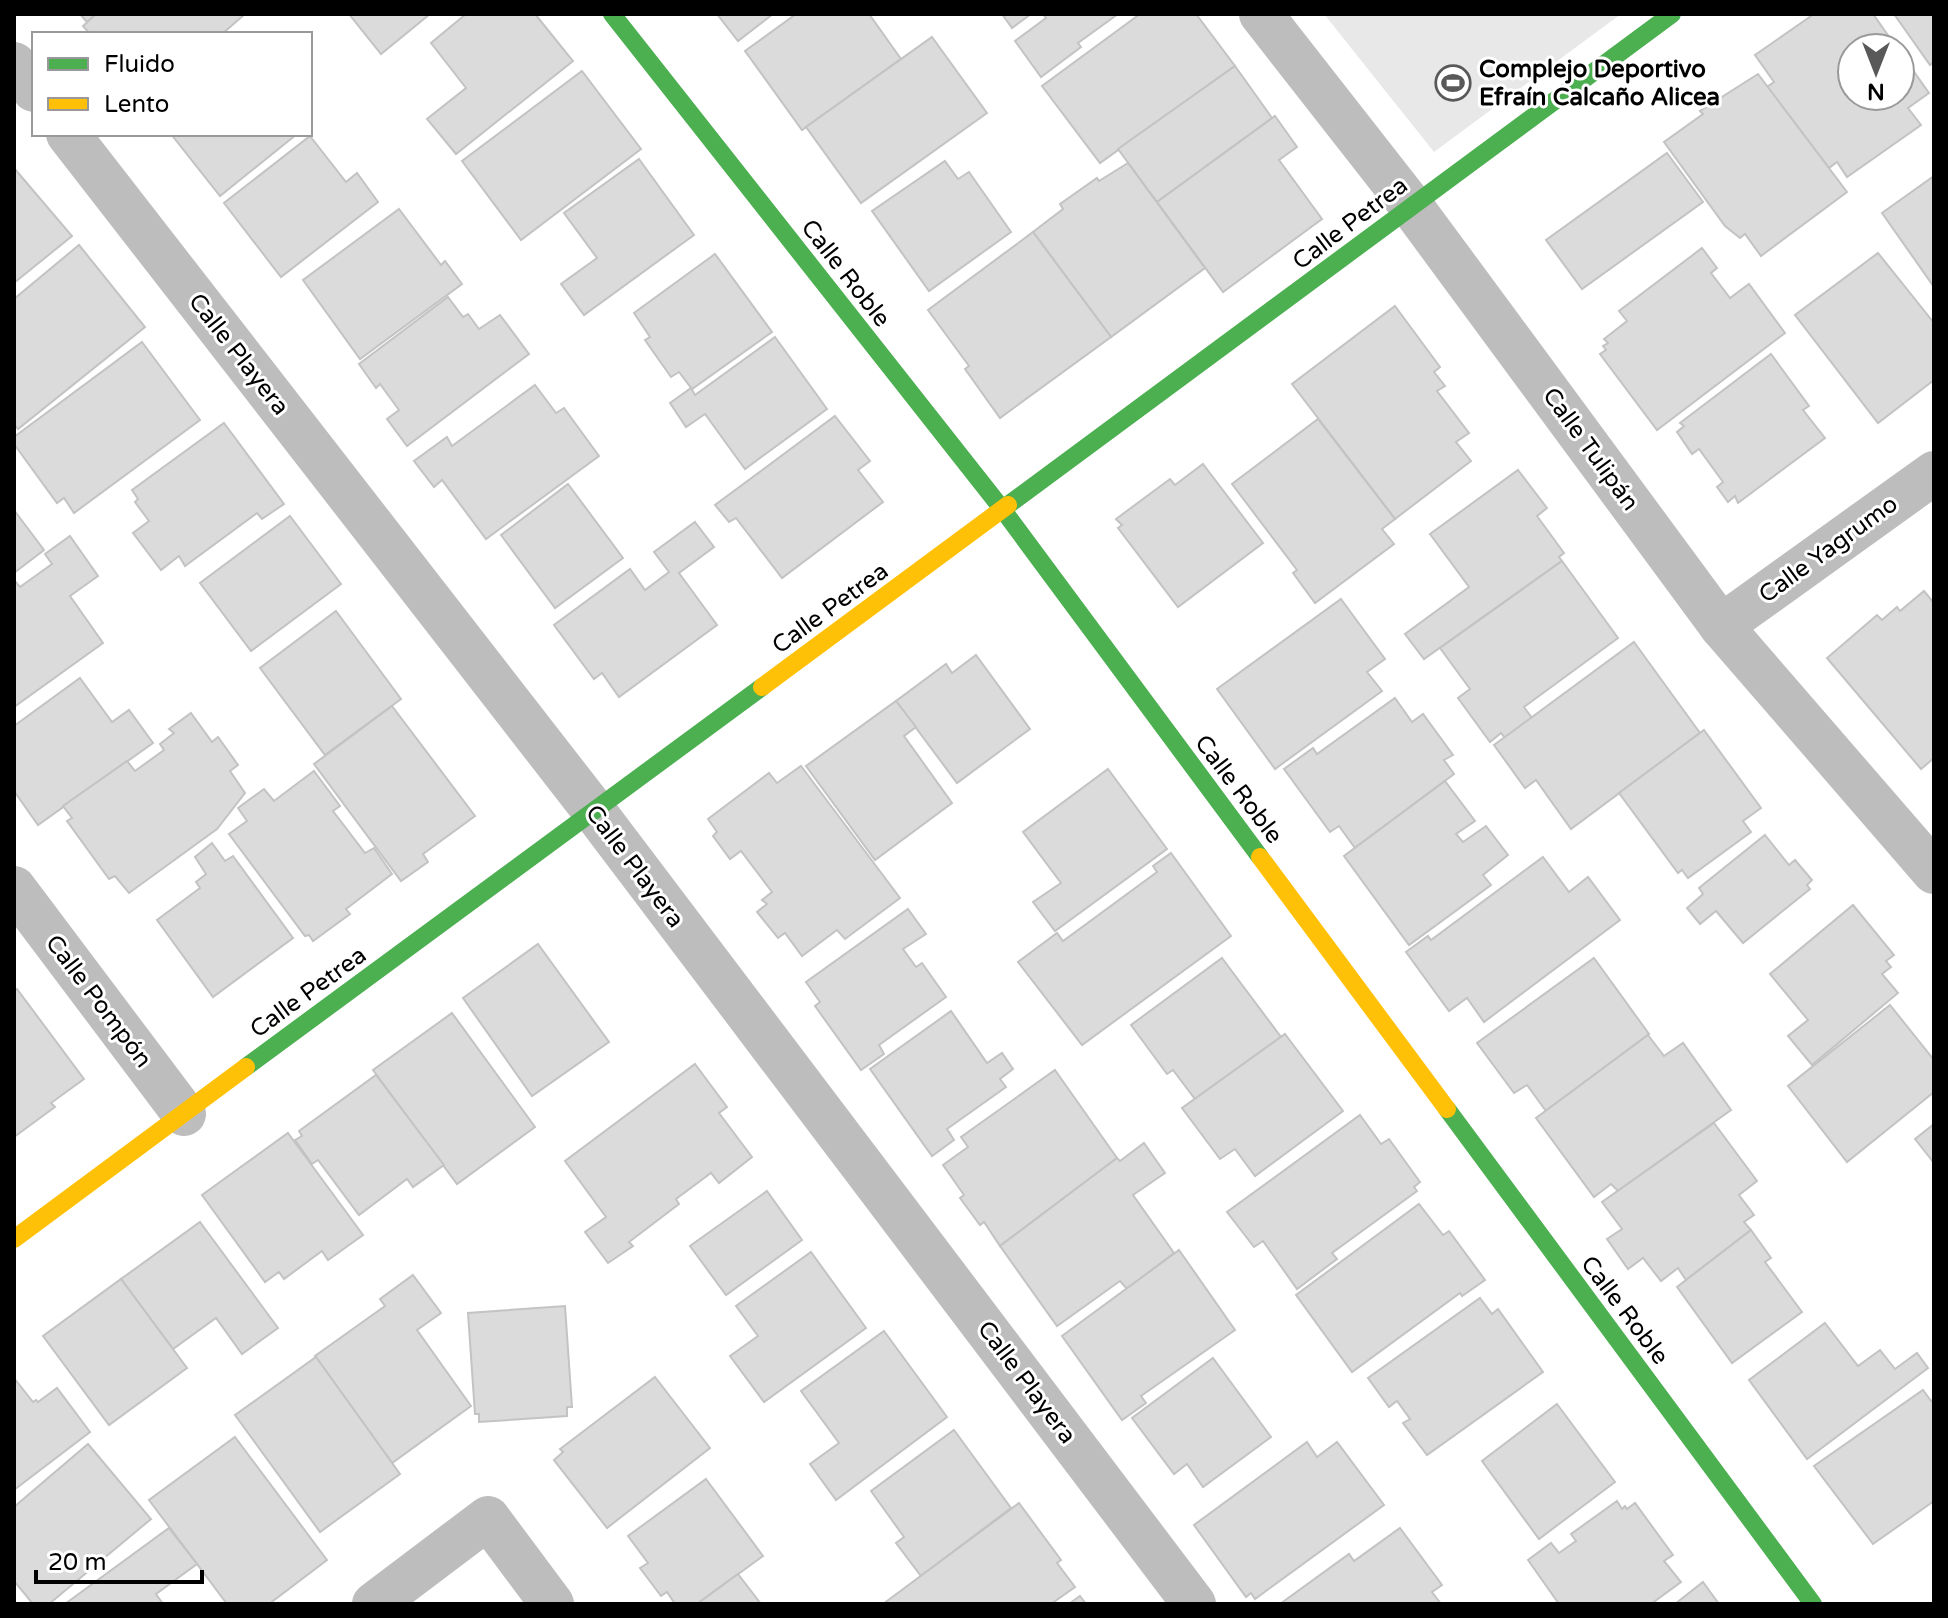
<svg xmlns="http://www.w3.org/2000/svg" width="1948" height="1618" font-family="'Varela Round',sans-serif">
  <rect width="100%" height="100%" fill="#fff"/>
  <path fill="#e8e8e8" d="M1324,14H1621L1434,152Z"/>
  <g fill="#dbdbdb" stroke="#c3c3c3" stroke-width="2">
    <path d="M80,14H96L87,22Z"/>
    <path d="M96,14H245L222,34H90L83,26Z"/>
    <path d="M349,14H430L381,54Z"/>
    <path d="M535,14L573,61L456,154L427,119L466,88L431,43L466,14Z"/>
    <path d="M717,14H773L738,41Z"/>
    <path d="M796,14H869L901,59L802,130L745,51Z"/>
    <path d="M1002,14H1031L1012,28Z"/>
    <path d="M1043,14H1118L1078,43L1081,47L1041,77L1015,41L1046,18Z"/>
    <path d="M1140,14H1196L1235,66L1100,163L1042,86Z"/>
    <path d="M1814,14H1873L1897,48H1852V96H1900V52L1929,93L1908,108L1921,125L1847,177L1837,162L1829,168L1767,87L1774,82L1755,55Z"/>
    <path d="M1894,14H1934V62L1930,65Z"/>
    <path d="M932,37L987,113L861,203L806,127Z"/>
    <path d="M1235,66L1272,118L1157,202L1118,149Z"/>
    <path d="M582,71L641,149L521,240L462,161Z"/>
    <path d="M1758,74L1847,192L1761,256L1745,234L1740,238L1725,226L1664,142L1703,114L1700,111Z"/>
    <path d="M1275,116L1297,147L1279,160L1322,219L1223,292L1157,202Z"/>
    <path d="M171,134H297L220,196Z"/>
    <path d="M310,136L346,182L357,173L378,202L281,277L224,203Z"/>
    <path d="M1667,153L1703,202L1582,289L1546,240Z"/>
    <path d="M639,159L694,235L584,315L561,284L597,258L564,213Z"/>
    <path d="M945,161L958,179L969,172L1011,232L929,291L872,211Z"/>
    <path d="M1128,163L1205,268L1111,337L1033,232L1063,209L1060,204L1097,178L1099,181Z"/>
    <path d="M14,168L72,236L14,283Z"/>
    <path d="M1934,176V287L1882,213Z"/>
    <path d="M399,209L441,265L445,261L462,284L360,359L303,280Z"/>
    <path d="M1033,232L1111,337L1000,418L965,369L969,366L928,310Z"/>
    <path d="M79,245L145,327L18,429L14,424V299Z"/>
    <path d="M1702,248L1717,268L1711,273L1730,298L1749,284L1785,333L1657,430L1600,354L1606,350L1603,346L1608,343L1604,339L1627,321L1619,311Z"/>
    <path d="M1878,253L1934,323V380L1878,423L1795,315Z"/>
    <path d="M715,254L772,332L692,389L679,372L671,377L645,340L650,337L634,313Z"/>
    <path d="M448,297L463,317L468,314L479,329L500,315L529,354L407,446L387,419L399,410L380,384L376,388L359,364Z"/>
    <path d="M1395,306L1440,367L1434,372L1445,386L1437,391L1469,433L1456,442L1471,461L1395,519L1292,384Z"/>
    <path d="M775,337L827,409L745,469L705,414L686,427L670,403L691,388L695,395Z"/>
    <path d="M142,342L200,420L74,513L64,498L57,503L14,444V437Z"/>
    <path d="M1771,354L1809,406L1803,410L1825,438L1738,503L1735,496L1728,502L1717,487L1723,482L1699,449L1692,454L1677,432L1684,426L1680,423Z"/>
    <path d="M535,385L556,413L564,408L599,456L486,539L442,480L434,487L414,461L447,437L452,446Z"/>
    <path d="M835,416L870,461L858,470L883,502L782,578L736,518L729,522L715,505Z"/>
    <path d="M1318,419L1395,519L1382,529L1394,544L1315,603L1293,573L1297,570L1232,484Z"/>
    <path d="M224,423L284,504L262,519L257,513L185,566L179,556L161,570L133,533L149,521L135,502L138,499L132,490Z"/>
    <path d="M1203,464L1263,543L1178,607L1118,528L1122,525L1116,519L1170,479L1175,485Z"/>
    <path d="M1518,470L1547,508L1537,516L1564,553L1559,557L1562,561L1424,659L1405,634L1469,587L1430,534Z"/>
    <path d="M568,484L623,558L555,608L501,535Z"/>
    <path d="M14,510L44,550L14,573Z"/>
    <path d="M290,516L341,584L251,651L200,583Z"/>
    <path d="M695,522L714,547L679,573L717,625L619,697L602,673L594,679L554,625L630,569L645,590L669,572L654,552Z"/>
    <path d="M70,536L98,576L70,596L103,643L14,707V580L20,587L52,564L45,554Z"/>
    <path d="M1562,561L1618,638L1524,707L1532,718L1505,738L1501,733L1490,742L1458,698L1470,689L1440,648Z"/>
    <path d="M1924,591L1934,603V758L1921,769L1827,658L1877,615L1882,620L1897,607L1900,611Z"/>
    <path d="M1341,599L1385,659L1367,672L1382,691L1275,769L1217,689Z"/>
    <path d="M336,611L401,699L325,755L260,668Z"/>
    <path d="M1634,642L1700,733L1571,829L1536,780L1525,788L1494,745Z"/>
    <path d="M976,655L1030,729L957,783L896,701L946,664L952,673Z"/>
    <path d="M80,678L112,722L129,710L153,743L38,825L14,791V726Z"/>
    <path d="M1395,698L1412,722L1423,714L1453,755L1444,760L1454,774L1355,848L1339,826L1330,832L1284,769L1313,748L1317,754Z"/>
    <path d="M896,701L916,727L904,736L952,803L875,860L806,766Z"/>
    <path d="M392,706L475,816L423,854L428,862L401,881L314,764Z"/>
    <path d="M191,713L212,742L218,737L238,765L230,771L245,793L217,829L129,893L115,876L109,879L67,821L72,818L63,806L127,761L135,771L164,750L160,744L174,733L169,729Z"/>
    <path d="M1704,730L1761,808L1743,821L1751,832L1688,878L1682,870L1678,873L1619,793Z"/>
    <path d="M801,766L900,898L845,939L837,930L802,956L785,933L778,938L757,912L767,904L762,900L772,892L741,851L730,859L713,836L717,832L708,819L769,773L777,783Z"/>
    <path d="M1108,769L1167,849L1055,931L1033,902L1061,883L1023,832Z"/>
    <path d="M314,771L340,806L333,811L365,853L374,848L392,874L346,909L350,914L313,941L309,935L305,936L229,834L247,821L238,808L264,789L274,801Z"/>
    <path d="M1445,781L1475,821L1456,834L1463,842L1486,826L1508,855L1483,875L1491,885L1409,945L1344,856Z"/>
    <path d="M1765,835L1789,865L1795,860L1812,880L1807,885L1810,889L1743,943L1716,911L1700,924L1687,908L1703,894L1699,888Z"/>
    <path d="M212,843L225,861L233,856L293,938L213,997L157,920L200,888L196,882L206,874L195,857Z"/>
    <path d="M1171,853L1231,936L1082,1045L1018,962L1057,933L1063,941L1157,872L1153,866Z"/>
    <path d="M1543,857L1569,892L1588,877L1620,920L1484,1022L1467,998L1449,1011L1406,952L1428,936L1431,940Z"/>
    <path d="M1853,905L1894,955L1886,961L1891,967L1882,974L1898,993L1812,1065L1788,1036L1808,1020L1770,974Z"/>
    <path d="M908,909L926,934L903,949L916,967L922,963L946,997L879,1045L884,1054L861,1070L815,1006L820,1002L806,982Z"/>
    <path d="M538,944L609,1042L532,1096L463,998Z"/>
    <path d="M1222,958L1281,1037L1195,1099L1173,1070L1167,1074L1131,1025Z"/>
    <path d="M1594,958L1649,1034L1546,1111L1527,1085L1514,1093L1477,1043Z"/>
    <path d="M17,989L84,1079L51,1103L55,1107L14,1137V991Z"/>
    <path d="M1890,1005L1934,1060V1092L1847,1162L1788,1086Z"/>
    <path d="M951,1011L987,1063L1002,1053L1013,1069L1000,1079L1006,1087L947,1129L954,1140L932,1156L870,1069Z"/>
    <path d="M452,1013L535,1127L457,1184L373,1070Z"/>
    <path d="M1285,1034L1343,1111L1255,1176L1235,1149L1220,1159L1182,1108Z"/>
    <path d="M1648,1035L1664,1056L1683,1043L1731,1110L1618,1191L1611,1184L1594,1197L1536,1118Z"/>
    <path d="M695,1064L727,1107L719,1113L752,1157L719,1183L711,1173L676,1199L679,1204L629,1242L633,1246L608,1263L585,1232L606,1217L565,1161Z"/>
    <path d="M1055,1070L1117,1158L1000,1246L984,1222L980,1225L960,1198L964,1195L943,1165L968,1147L961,1137Z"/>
    <path d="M376,1075L444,1165L413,1187L407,1179L359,1215L318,1160L312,1164L295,1140L302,1136L299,1131Z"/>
    <path d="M1360,1115L1381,1144L1389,1139L1420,1182L1414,1187L1417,1191L1332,1253L1337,1259L1297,1289L1263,1241L1254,1247L1227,1212Z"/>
    <path d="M1714,1123L1757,1181L1739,1195L1754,1215L1744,1222L1751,1230L1686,1280L1678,1268L1661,1281L1643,1258L1628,1269L1607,1239L1622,1229L1602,1202Z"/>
    <path d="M1934,1124V1163L1915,1139Z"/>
    <path d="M288,1133L363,1235L328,1260L322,1251L284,1279L279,1272L265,1282L202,1195Z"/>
    <path d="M1144,1143L1165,1173L1133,1195L1174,1253L1127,1289L1120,1281L1057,1326L1000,1246L1117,1158L1120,1161Z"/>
    <path d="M767,1191L802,1240L726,1295L690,1246Z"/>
    <path d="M1419,1204L1443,1235L1449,1231L1485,1280L1462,1296L1460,1293L1352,1372L1296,1295Z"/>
    <path d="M200,1222L278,1328L242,1354L216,1318L173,1349L121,1279Z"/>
    <path d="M1751,1230L1771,1258L1765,1262L1802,1312L1732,1363L1677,1287Z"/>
    <path d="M1179,1250L1235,1330L1141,1396L1146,1403L1122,1420L1062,1336Z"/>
    <path d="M811,1252L866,1328L764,1402L730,1356L758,1336L736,1306Z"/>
    <path d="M413,1275L441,1313L417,1330L471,1406L392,1463L315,1356L385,1306L380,1299Z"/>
    <path d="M121,1279L187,1368L109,1425L43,1336Z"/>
    <path d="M1480,1298L1492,1314L1498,1309L1543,1372L1427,1455L1403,1423L1410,1419L1397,1401L1389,1407L1368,1378Z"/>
    <path d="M565,1306L572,1407H567V1416L479,1422V1414H475L468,1313Z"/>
    <path d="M1825,1323L1858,1366L1880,1350L1895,1369L1917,1353L1928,1368L1807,1459L1749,1380Z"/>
    <path d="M884,1331L947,1417L836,1500L810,1464L839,1443L801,1391Z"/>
    <path d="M316,1357L400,1474L320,1532L235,1415Z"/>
    <path d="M1213,1358L1271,1437L1203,1487L1187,1464L1174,1474L1132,1418Z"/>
    <path d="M655,1377L710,1448L607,1528L554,1460L563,1452L560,1449Z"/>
    <path d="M14,1378L33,1402L36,1400L38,1402L57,1388L90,1432L14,1490Z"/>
    <path d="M1923,1390L1931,1401L1934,1399V1501L1873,1544L1814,1466Z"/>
    <path d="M1557,1404L1615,1482L1539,1539L1482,1461Z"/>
    <path d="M954,1430L1011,1508L921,1576L896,1543L904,1537L871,1491Z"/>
    <path d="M235,1437L327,1560L269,1604H227L149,1500Z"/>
    <path d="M1307,1442L1317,1457L1337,1442L1384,1505L1255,1599L1251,1593L1246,1597L1194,1525Z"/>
    <path d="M88,1444L151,1519L49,1604H33L14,1581V1507Z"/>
    <path d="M706,1479L763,1556L697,1604H675L667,1592L661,1596L640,1568L648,1563L628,1536Z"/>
    <path d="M1617,1501L1622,1509L1625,1506L1627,1509L1635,1503L1673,1555L1664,1561L1681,1582L1651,1604H1559L1528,1560L1551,1543L1559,1553L1576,1541L1571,1534Z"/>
    <path d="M1019,1503L1061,1560L1057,1563L1075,1587L1051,1604H883Z"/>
    <path d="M169,1528L197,1564L156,1594L163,1604H65Z"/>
    <path d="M1400,1528L1442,1585L1432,1592L1441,1604H1280L1349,1554L1354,1561Z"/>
    <path d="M738,1574L761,1604H697Z"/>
    <path d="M1703,1582L1719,1604H1675Z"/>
    <path d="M1080,1596L1086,1604H1069Z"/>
  </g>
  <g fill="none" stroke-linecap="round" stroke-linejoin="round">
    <g stroke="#bdbdbd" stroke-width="44">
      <path d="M1261,14L1412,207L1721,626L1934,872"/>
      <path d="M14,64L34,90"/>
      <path d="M68,134L594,811L1194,1604"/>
      <path d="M1721,626L1934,473"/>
      <path d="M14,888L184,1114"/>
      <path d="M374,1604L488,1518L552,1604"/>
    </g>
    <g stroke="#4caf50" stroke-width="18">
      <path d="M612,14L1003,510L1260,857"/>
      <path d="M1008,505L1672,14"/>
      <path d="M246,1067L762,687"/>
      <path d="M1447,1109L1813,1604"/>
    </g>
    <g stroke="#ffc107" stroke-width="18">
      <path d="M762,687L1008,505"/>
      <path d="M1260,857L1447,1109"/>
      <path d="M14,1239L246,1067"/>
    </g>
  </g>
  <defs>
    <symbol id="stadium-ring" viewBox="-11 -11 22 22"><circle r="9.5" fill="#fff" stroke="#595959" stroke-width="1.5"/><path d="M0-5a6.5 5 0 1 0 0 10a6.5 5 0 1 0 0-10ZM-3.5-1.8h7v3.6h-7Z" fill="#595959"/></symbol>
  </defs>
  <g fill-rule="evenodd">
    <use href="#stadium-ring" x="1433" y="63" width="40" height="40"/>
  </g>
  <g text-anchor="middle" stroke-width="6" stroke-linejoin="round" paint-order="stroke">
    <g font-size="24" font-weight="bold" fill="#000" stroke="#fff" text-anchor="start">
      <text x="1479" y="77">Complejo Deportivo<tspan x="1479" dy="28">Efraín Calcaño Alicea</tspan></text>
    </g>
    <g font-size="24" fill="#000" stroke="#fff">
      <text transform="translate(1350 223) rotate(-37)" y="8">Calle Petrea</text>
      <text transform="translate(846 273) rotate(52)" y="8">Calle Roble</text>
      <text transform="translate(239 354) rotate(52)" y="8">Calle Playera</text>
      <text transform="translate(1591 449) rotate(54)" y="8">Calle Tulipán</text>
      <text transform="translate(1828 549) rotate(-36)" y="8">Calle Yagrumo</text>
      <text transform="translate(830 608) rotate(-36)" y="8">Calle Petrea</text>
      <text transform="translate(1239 789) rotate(53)" y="8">Calle Roble</text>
      <text transform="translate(635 866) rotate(53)" y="8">Calle Playera</text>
      <text transform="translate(308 992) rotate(-36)" y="8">Calle Petrea</text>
      <text transform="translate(99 1001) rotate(53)" y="8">Calle Pompón</text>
      <text transform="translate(1625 1310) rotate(53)" y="8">Calle Roble</text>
      <text transform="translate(1027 1382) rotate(53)" y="8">Calle Playera</text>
    </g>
  </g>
  <rect width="1948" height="1618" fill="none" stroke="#000000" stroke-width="32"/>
  <rect x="32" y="32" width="280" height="104" fill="#ffffff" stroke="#999999" stroke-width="2"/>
  <rect x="48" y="58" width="40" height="12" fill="#4caf50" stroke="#999999" stroke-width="2"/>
  <text x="104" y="72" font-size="24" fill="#000000">Fluido</text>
  <rect x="48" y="98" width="40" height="12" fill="#ffc107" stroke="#999999" stroke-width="2"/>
  <text x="104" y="112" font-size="24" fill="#000000">Lento</text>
  <g transform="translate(1876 72) rotate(180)"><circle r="38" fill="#ffffff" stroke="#999999" stroke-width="2"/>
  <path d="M0-6L14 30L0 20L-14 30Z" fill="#595959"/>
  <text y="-12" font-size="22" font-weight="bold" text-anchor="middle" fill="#000000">N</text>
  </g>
  <path d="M36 1570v12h166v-12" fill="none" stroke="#000000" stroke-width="4"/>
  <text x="48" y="1570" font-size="24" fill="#000000" stroke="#ffffff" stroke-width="6" paint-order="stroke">20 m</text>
</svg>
